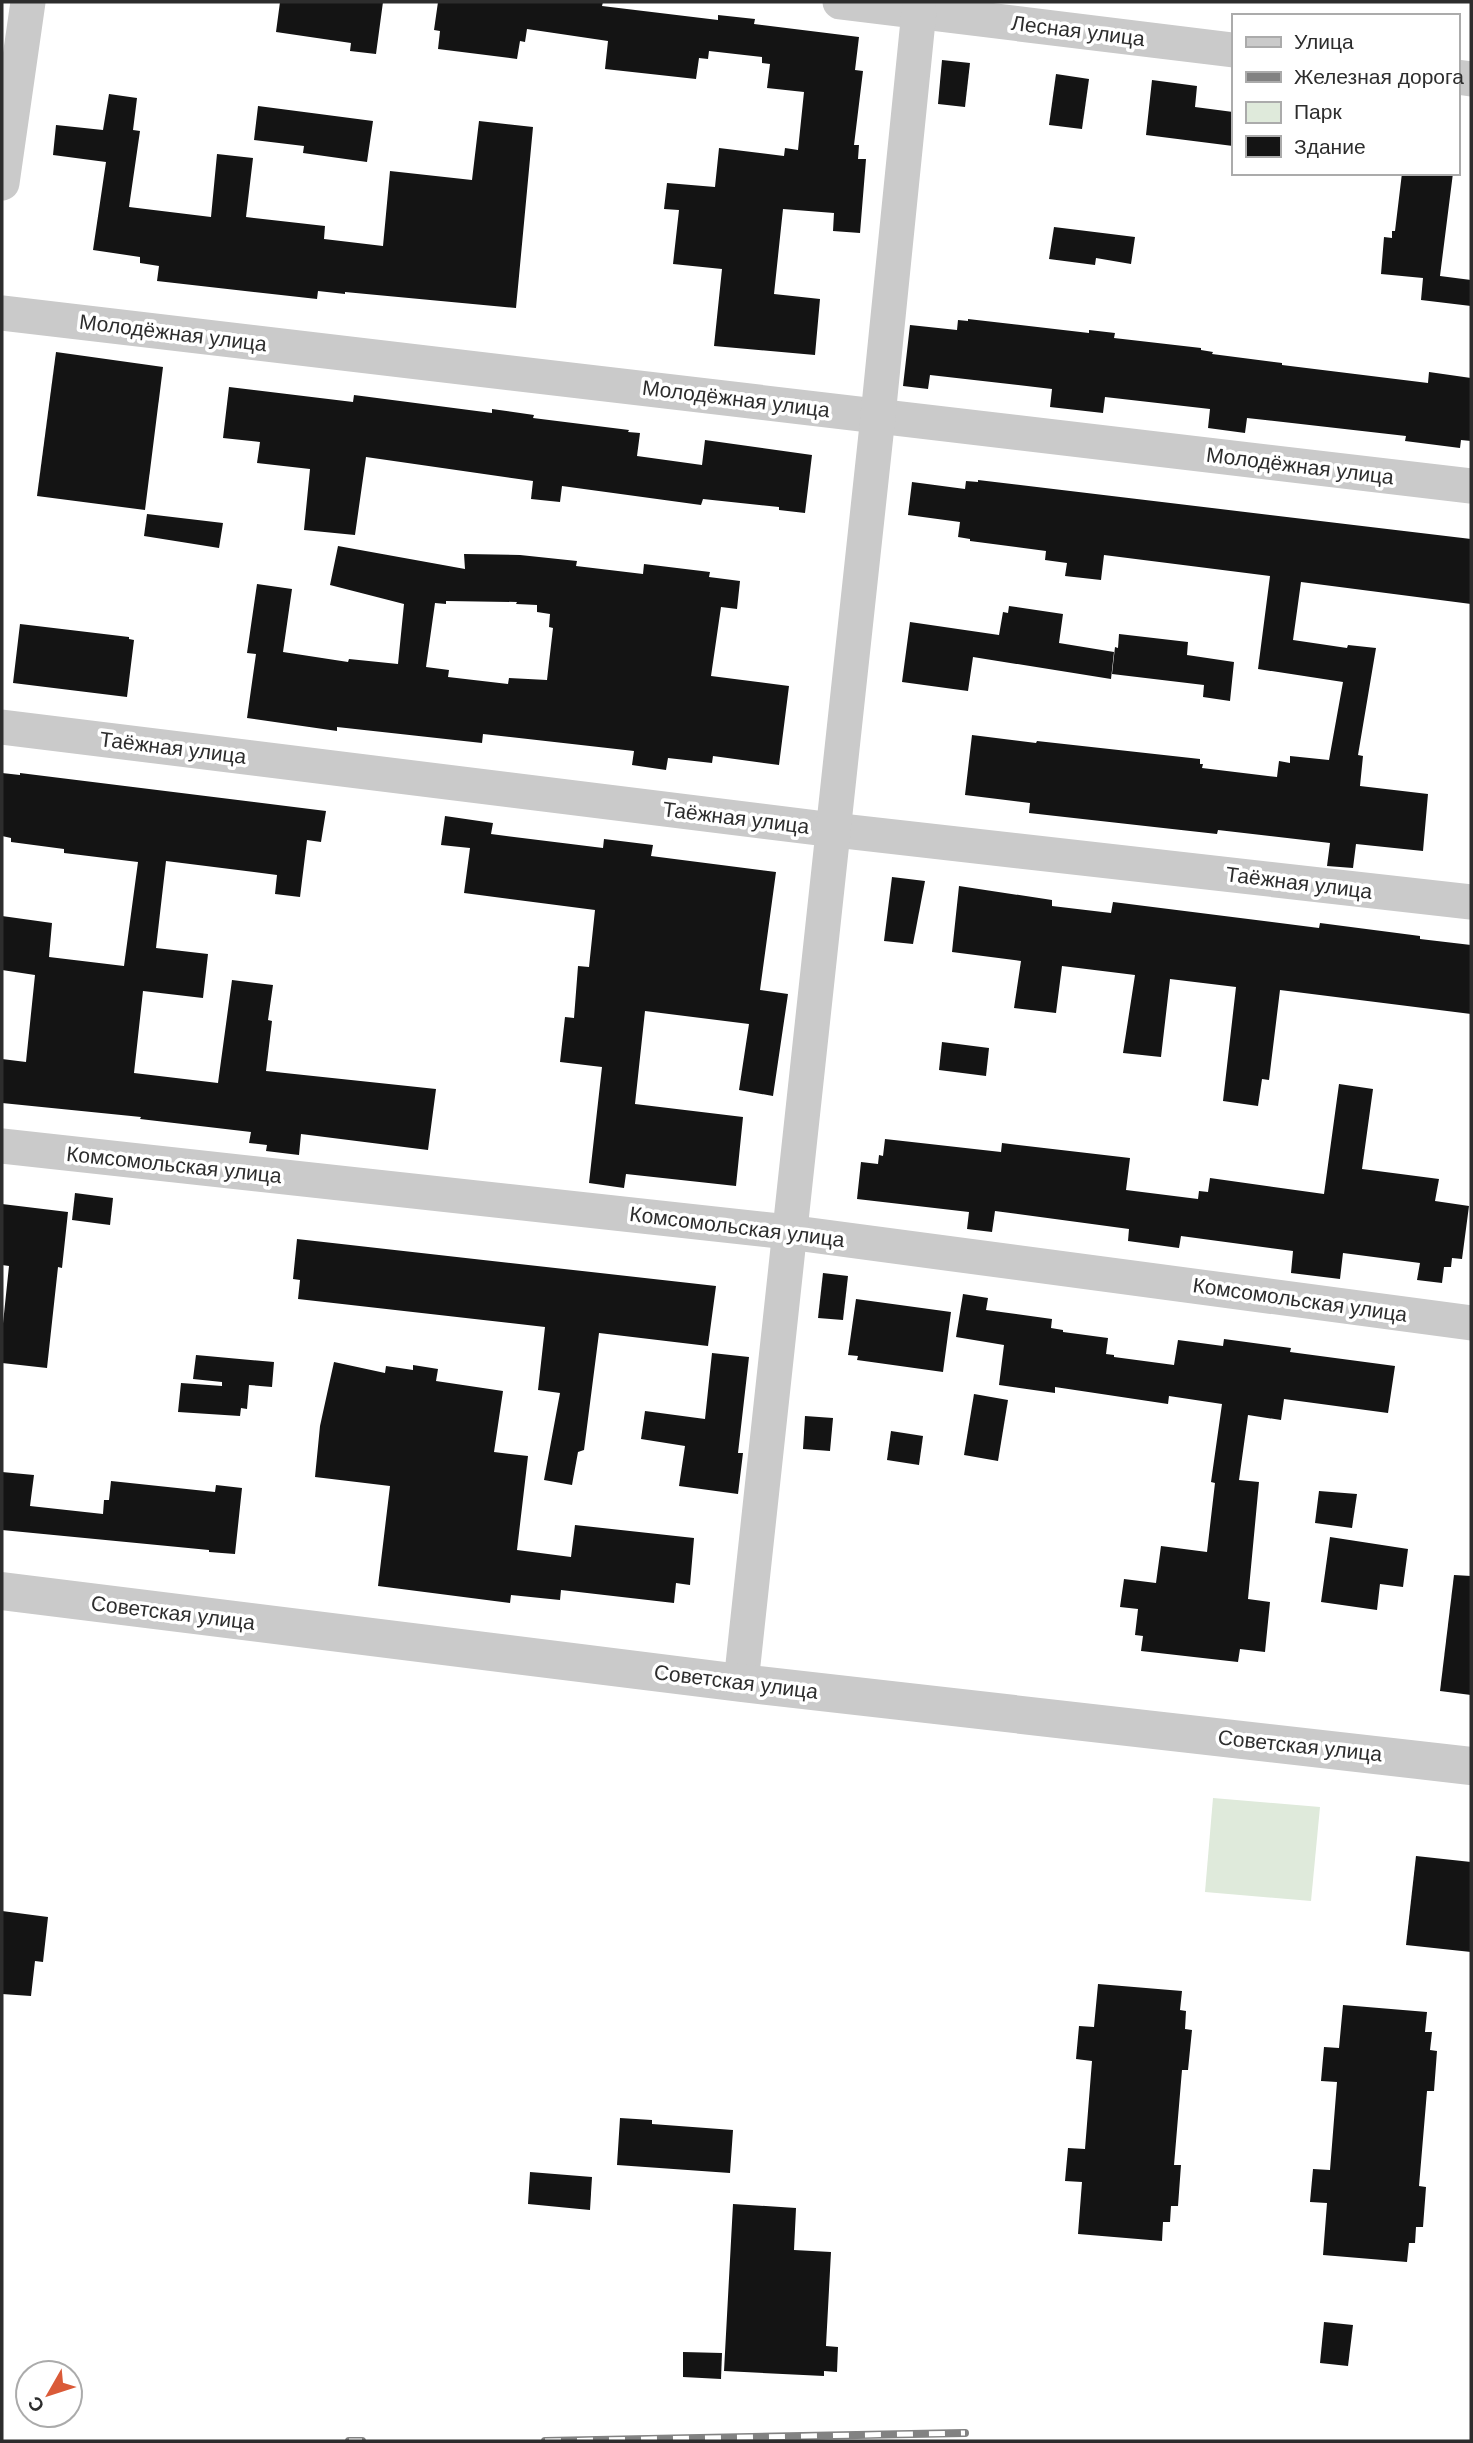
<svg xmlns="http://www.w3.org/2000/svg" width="1473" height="2443" font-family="Arial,sans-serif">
  <rect width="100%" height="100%" fill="#fff"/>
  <path fill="#dfeadb" d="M1213,1798L1320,1807L1311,1901L1205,1892Z"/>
  <g fill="#141414" fill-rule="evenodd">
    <path d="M280,2H383L376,54L350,51L351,43L276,32Z"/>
    <path d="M438,2H603L602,6L718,20V15L755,19L754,24L859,37L855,70L863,71L854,145H859L858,159H866L860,233L833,231L834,213L783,209L774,294L820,299L815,355L714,346L722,269L673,264L679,210L664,209L667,183L715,187L719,148L784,156L785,148L798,150L804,92L767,88L770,64L762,63V57L709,51L708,59L699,58L696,79L605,69L608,41L527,29L525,42L520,41L517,59L438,49L440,31L434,30Z"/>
    <path d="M942,60L970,63L965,107L938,104Z"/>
    <path d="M1056,74L1089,79L1082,129L1049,125Z"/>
    <path d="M1152,80L1197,86L1195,107L1233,112V146L1146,135Z"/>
    <path d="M109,94L137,98L133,130L140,131L129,207L211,217L217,154L253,158L246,217L325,226L324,239L383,246L390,171L472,180L479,121L533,127L516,308L345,292V294L318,291L317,299L157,281L159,266L140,263V257L93,250L106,162L53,155L56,125L103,130Z"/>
    <path d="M258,106L373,121L367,162L303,153L304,146L254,140Z"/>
    <path d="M1402,173H1453L1440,276L1471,280V306L1421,300L1423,278L1381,274L1384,237L1392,238V231H1395Z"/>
    <path d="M1054,227L1135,237L1131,264L1096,258L1095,265L1049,259Z"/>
    <path d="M968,319L1089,333V330L1115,333L1114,338L1201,348V350L1213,352L1212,354L1282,363V365L1428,383L1429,372L1471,378V441L1461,440L1460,448L1405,441L1406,436L1247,418L1245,433L1208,428L1210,409L1105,397L1103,413L1050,407L1052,389L930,375L928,389L903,386L910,325L957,330L958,320L968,321Z"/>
    <path d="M56,352L163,367L145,510L37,496Z"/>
    <path d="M229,387L353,402L354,395L492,413V409L534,415L533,418L629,430L628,432L640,433L637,456L702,465L705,440L812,455L805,513L779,510V507L703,499L701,505L562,486L560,502L531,499L533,481L366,457L355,535L304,530L310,469L257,463L260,442L223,438Z"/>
    <path d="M978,480L1471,539V604L1301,582L1293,640L1347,648L1348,645L1376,648L1358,755L1363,756L1360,786L1428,794L1423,851L1356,844L1353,868L1327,866L1330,843L1218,830L1217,834L1029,813L1030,803L965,795L972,735L1036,743L1037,741L1200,759V764H1203L1202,768L1277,777L1279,761L1290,763V756L1329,760L1343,682L1258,669L1270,576L1104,555L1101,580L1065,576L1067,563L1045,560L1046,551L970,541V539L958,537L960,522L908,515L912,482L965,489L966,481L978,482Z"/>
    <path d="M147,514L223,523L219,548L144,536Z"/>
    <path d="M338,546L465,569L464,554L520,555L577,561L576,566L643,574L644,564L710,572L709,577L740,581L737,609L721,607L711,676L789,686L779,765L713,756L712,763L668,758L666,770L632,765L634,751L483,734L482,743L337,727V731L247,718L256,654L247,653L257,584L292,589L283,652L348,662L349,659L398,664L404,604L330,585ZM446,601L517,602L516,604L537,605V612L550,614L549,627L553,628L547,680L509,678L508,684L448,677L449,670L426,667L435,603L446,604Z"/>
    <path d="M1009,606L1063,614L1059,643L1114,652L1111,679L973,657L968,691L902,682L910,622L999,635L1003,612L1008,613Z"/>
    <path d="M20,624L129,637V639L134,640L127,697L13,683Z"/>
    <path d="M1119,634L1188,642L1187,655L1234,662L1230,701L1203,697L1204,685L1112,674L1115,647L1118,648Z"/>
    <path d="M2,773L20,775V773L326,811L321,842L307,840L300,897L275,894L277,875L166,861L156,948L208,954L203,998L143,991L134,1073L218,1083L232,980L273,985L268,1020L272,1021L266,1071L436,1089L428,1150L301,1134L299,1155L266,1151L267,1145L249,1143L251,1132L140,1119L141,1117L2,1103V1059L26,1062L35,975L2,970V916L52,923L49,957L124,966L138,862L64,853V849L11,842V838L2,836Z"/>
    <path d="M445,816L493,823L491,834L603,848L604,839L653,845L651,856L776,872L760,990L788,994L773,1096L739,1090L749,1024L645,1011L635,1104L743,1117L736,1186L626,1174L624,1188L589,1183L602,1067L560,1062L565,1017L574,1018L578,966L589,967L595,910L464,893L470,848L441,845Z"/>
    <path d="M892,877L925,881L913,944L884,941Z"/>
    <path d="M959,886L1052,900V906L1111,913L1113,902L1319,928L1320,923L1420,936V939L1471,945V1014L1280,990L1269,1080L1262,1079L1258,1106L1223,1101L1236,987L1170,979L1161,1057L1123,1053L1135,975L1062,966L1056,1013L1014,1008L1021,961L952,952Z"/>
    <path d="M942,1042L989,1048L986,1076L939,1070Z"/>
    <path d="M1339,1084L1373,1089L1362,1169L1439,1179L1435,1201L1469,1206L1462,1259L1452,1258L1451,1267H1444L1442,1283L1417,1280L1420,1263L1343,1253L1340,1279L1291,1273L1293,1251L1181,1236L1179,1248L1128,1241L1129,1229L995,1211L992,1232L967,1229L969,1212L857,1199L861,1162L878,1164L879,1155L883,1156L885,1139L1001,1152L1002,1143L1130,1158L1126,1190L1198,1199L1199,1191L1208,1192L1210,1178L1324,1194Z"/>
    <path d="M75,1193L113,1198L110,1225L72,1220Z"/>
    <path d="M2,1204L68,1212L62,1268L58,1267L47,1368L2,1363V1333L9,1266L2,1265Z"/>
    <path d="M297,1239L716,1286L708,1346L599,1333L584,1450L578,1452L572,1485L544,1480L560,1393L538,1390L545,1327L298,1299L300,1280L293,1279Z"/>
    <path d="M823,1273L848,1276L843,1320L818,1318Z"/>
    <path d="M963,1294L988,1298L986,1310L1052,1319L1051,1328L1063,1330V1332L1108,1338L1106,1354L1114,1355V1357L1174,1365L1178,1340L1223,1346L1224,1339L1291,1348L1290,1352L1395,1366L1388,1413L1284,1399L1281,1420L1248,1415L1239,1480L1259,1482L1248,1599L1270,1602L1265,1652L1240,1649L1238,1662L1141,1651L1143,1636L1135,1635L1138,1609L1120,1607L1124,1579L1156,1583L1161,1546L1207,1552L1215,1483L1211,1482L1222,1404L1169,1396L1168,1404L1055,1387V1393L999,1385L1004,1345L956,1337Z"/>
    <path d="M856,1299L951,1312L943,1372L857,1360L858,1356L848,1355Z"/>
    <path d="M712,1353L749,1357L738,1453H743L738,1494L679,1486L685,1446L641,1439L645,1411L705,1419Z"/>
    <path d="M196,1355L274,1362L272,1387L249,1385L247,1409L241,1408L240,1416L178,1412L181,1383L222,1386V1382L193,1379Z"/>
    <path d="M334,1362L385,1373L386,1366L413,1370V1365L438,1369L436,1381L503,1391L494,1452L528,1456L517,1550L571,1557L575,1525L694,1538L690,1585L676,1583L674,1603L561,1590L560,1600L511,1595L510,1603L378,1586L390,1486L315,1477L320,1426Z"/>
    <path d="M974,1394L1008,1400L998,1461L964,1455Z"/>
    <path d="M805,1416L833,1418L830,1451L803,1449Z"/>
    <path d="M891,1431L923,1436L919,1465L887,1460Z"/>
    <path d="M2,1472L34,1475L30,1506L103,1514L104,1500H109L111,1481L215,1492L216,1485L242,1488L235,1554L209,1552V1550L2,1530Z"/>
    <path d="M1319,1491L1357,1494L1352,1528L1315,1523Z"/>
    <path d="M1330,1537L1408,1549L1403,1587L1380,1584L1377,1610L1321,1602Z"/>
    <path d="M1454,1575L1471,1576V1695L1440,1691Z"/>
    <path d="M1416,1856L1471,1862V1952L1406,1945Z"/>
    <path d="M2,1911L48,1917L43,1962L35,1961L31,1996L2,1994Z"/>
    <path d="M1098,1984L1182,1991L1180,2010L1186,2011L1185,2029L1192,2030L1188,2070H1182L1174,2165H1181L1178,2206H1171L1170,2222H1163L1162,2241L1078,2234L1082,2182L1065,2181L1068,2148L1085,2149L1092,2061L1076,2059L1079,2026L1094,2027Z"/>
    <path d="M1343,2005L1427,2012L1425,2032H1432L1430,2050L1437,2051L1434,2091H1427L1419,2186L1426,2187L1423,2227H1416L1415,2243H1409L1407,2262L1323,2255L1327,2203L1310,2202L1313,2169L1330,2170L1337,2082L1321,2081L1324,2047L1339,2048Z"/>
    <path d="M620,2118L652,2120V2124L733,2130L730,2173L617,2165Z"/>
    <path d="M530,2172L592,2177L590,2210L528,2204Z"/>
    <path d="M733,2204L796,2208L794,2250L831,2252L826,2346L838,2347L837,2372L824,2371V2376L724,2371Z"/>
    <path d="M1324,2322L1353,2325L1348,2366L1320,2363Z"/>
    <path d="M683,2352L722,2353L721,2379L683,2377Z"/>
  </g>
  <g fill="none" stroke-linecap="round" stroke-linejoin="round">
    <g stroke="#cacaca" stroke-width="35">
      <path d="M840,2L1233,50"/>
      <path d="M1457,77L1471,79"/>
      <path d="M2,183L28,2"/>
      <path d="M2,313L1471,486"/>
      <path d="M2,727L834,830L1471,902"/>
      <path d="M2,1146L788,1232L1471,1323"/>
      <path d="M741,1683L878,416L919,11"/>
    </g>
    <path stroke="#cacaca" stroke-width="38" d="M2,1591L741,1683L1471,1766"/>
    <defs>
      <g id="rail">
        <path d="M349,2441H362"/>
        <path d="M545,2441L965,2433"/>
      </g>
    </defs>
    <use href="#rail" stroke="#828282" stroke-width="8"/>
    <use href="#rail" stroke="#fff" stroke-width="5" stroke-dasharray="16" stroke-linecap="butt"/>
  </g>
  <g text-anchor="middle" stroke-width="7" stroke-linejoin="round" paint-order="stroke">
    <g font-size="21" fill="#2d2d2d" stroke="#fff">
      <text transform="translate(1078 31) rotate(7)" y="7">Лесная улица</text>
      <text transform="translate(173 333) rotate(7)" y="7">Молодёжная улица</text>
      <text transform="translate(736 399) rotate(7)" y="7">Молодёжная улица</text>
      <text transform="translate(1300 466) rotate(7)" y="7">Молодёжная улица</text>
      <text transform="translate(173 748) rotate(7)" y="7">Таёжная улица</text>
      <text transform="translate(736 818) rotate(7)" y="7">Таёжная улица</text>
      <text transform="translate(1299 883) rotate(7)" y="7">Таёжная улица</text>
      <text transform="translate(174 1165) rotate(6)" y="7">Комсомольская улица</text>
      <text transform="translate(737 1227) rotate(7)" y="7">Комсомольская улица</text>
      <text transform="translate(1300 1300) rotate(8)" y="7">Комсомольская улица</text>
      <text transform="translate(173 1613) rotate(7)" y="7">Советская улица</text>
      <text transform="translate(736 1682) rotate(7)" y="7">Советская улица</text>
      <text transform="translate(1300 1746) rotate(6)" y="7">Советская улица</text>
    </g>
  </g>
  <rect width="1473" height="2443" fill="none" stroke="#2d2d2d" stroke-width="7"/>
  <rect x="1232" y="14" width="228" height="161" fill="#ffffff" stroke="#ababab" stroke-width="2"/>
  <rect x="1246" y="37" width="35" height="10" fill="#cacaca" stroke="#ababab" stroke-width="2"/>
  <text x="1294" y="49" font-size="21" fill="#2d2d2d">Улица</text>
  <rect x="1246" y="72" width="35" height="10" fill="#828282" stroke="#ababab" stroke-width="2"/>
  <text x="1294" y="84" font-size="21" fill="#2d2d2d">Железная дорога</text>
  <rect x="1246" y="102" width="35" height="21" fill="#dfeadb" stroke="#ababab" stroke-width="2"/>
  <text x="1294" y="119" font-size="21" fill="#2d2d2d">Парк</text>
  <rect x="1246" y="136" width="35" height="21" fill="#141414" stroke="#ababab" stroke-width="2"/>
  <text x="1294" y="154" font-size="21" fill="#2d2d2d">Здание</text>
  <g transform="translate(49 2394) rotate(231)"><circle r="33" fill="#ffffff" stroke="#ababab" stroke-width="2"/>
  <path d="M0-5L12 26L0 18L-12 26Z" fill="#da5a38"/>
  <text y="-10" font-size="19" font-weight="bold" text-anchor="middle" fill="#2d2d2d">С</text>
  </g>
</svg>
